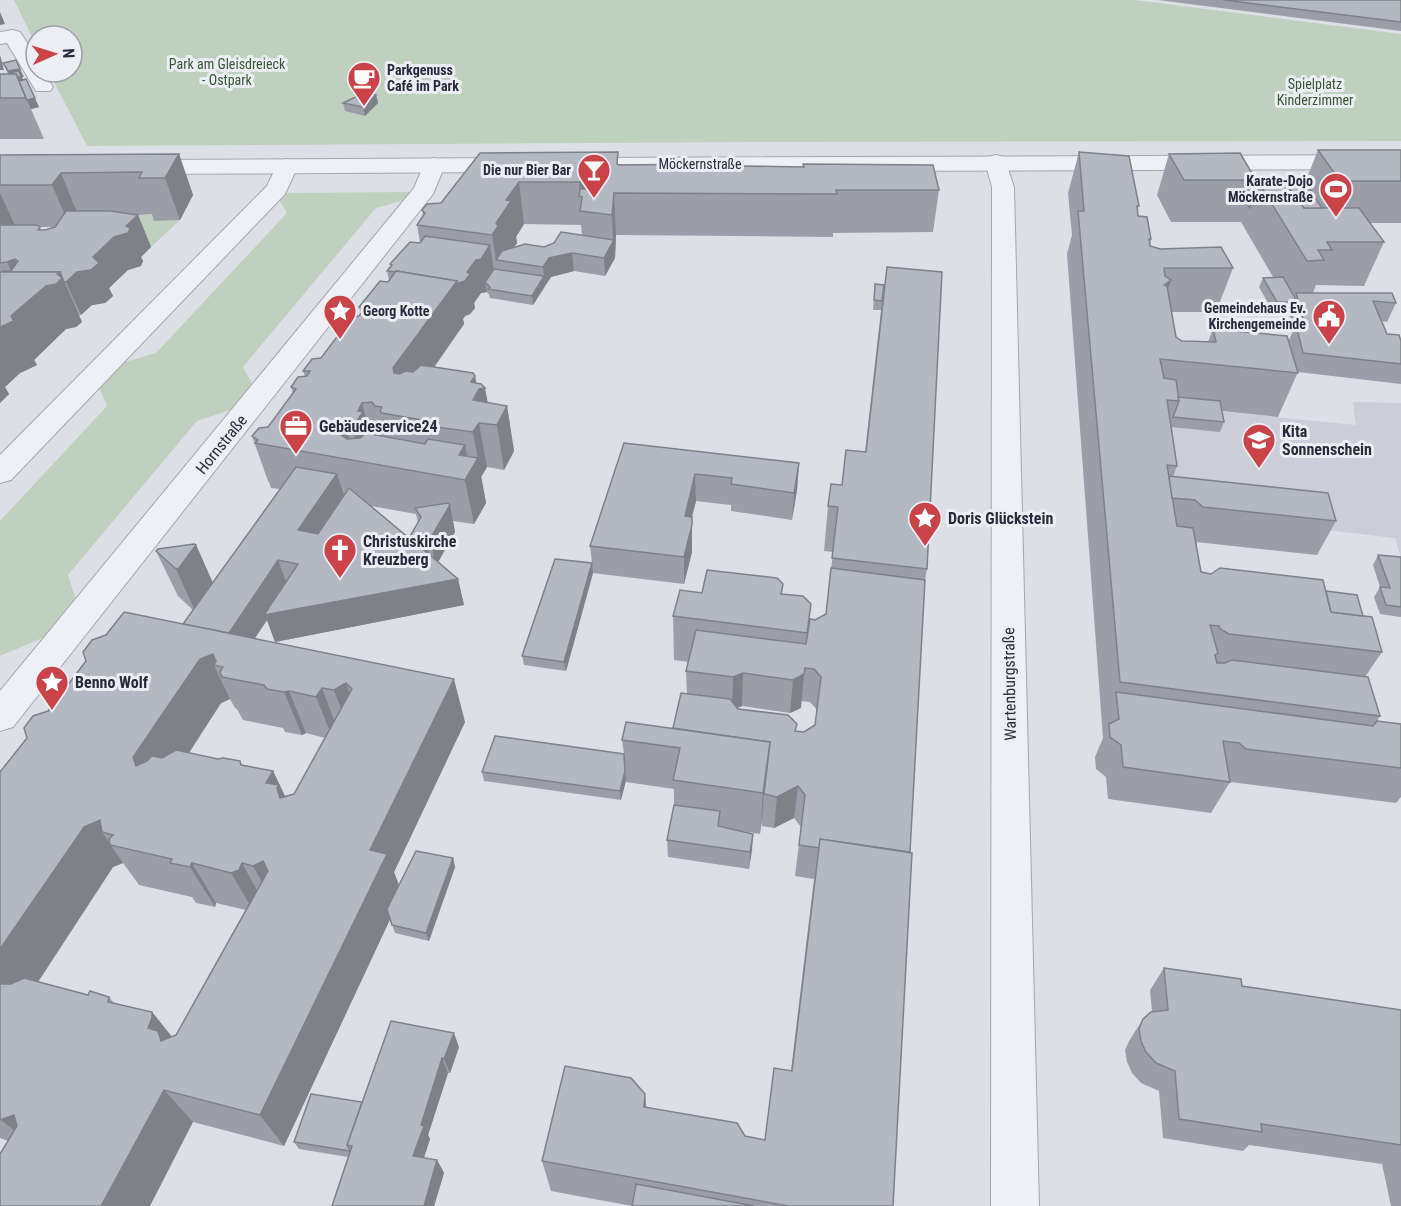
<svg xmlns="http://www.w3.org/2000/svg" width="1401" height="1206" font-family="'Roboto Condensed',sans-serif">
  <rect width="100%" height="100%" fill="#dddfe6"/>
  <path fill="#cbced8" d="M1353,402L1401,403V558L1395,538L1119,506L1113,421L1216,411L1356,425Z"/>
  <g fill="#c0d0be">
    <path d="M14,0H1135L1401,34V141L774,142L87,146L49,72H72V36H36V45Z"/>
    <path d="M411,192L405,200L376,208L243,367L254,387L236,408L197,421L68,575L77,603L52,634L0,656V521L107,406L98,385L118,364L156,353L287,213L278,198L282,193Z"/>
    <path d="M158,214L155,221L180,220L151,247L124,243L98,215Z"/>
  </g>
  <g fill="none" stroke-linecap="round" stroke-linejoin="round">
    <defs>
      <g id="minor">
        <path d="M13,30L20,32C29,45 36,56 36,72H44L53,87L50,91H36L7,43L0,44V32Z"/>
        <path d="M996,155L1004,157L1014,187L1039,1206H991L992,187L985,162L988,157Z"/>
        <path d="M434,158L442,160L445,165L433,194L13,727L0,731V691L414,188L426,160Z"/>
        <path d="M287,159L295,161L298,166L285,194L11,480L0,483V455L267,186L279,161Z"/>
      </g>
      <g id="tertiary">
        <path d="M1401,155V169L575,172L567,170L564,165L567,160L575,158Z"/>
        <path d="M514,158L522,160L525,165L522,170L514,172L140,174L132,172L129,167L132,162L140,160Z"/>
      </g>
    </defs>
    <use href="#minor" stroke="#a3a6b0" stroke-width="2"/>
    <use href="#tertiary" stroke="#a3a6b0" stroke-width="2"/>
    <use href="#minor" fill="#eff0f5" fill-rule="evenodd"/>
    <use href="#tertiary" fill="#eff0f5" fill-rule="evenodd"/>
  </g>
  <g fill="#9b9ea8" fill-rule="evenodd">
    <path d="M1158,0H1401V31Z"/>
    <path d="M3,63L24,77H22L23,80L39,107L31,109L44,139H0V74H8Z"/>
    <path d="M376,95L378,103L365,116L345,111L343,103Z"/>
    <path d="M1318,150H1401V223H1370L1384,242L1364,286L1316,285L1313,293L1396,303L1387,322L1382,321L1387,334L1401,341V384L1298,372L1278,417L1222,411L1224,422L1220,432L1171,427L1177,466L1173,477L1336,521L1317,555L1196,542L1201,572L1326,591L1363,616L1382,652L1365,677L1380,716L1377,721L1401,724V797L1396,803L1230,782L1211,813L1108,799L1106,777L1096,769L1095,757L1103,738L1067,254L1072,235L1068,193L1079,152L1139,206L1137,210L1138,216L1151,239L1150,246L1233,268L1216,312H1171L1176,337L1182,341L1208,342L1213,329L1288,342L1293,331L1289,312H1273L1259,287L1263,278L1273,277L1241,222H1171L1157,195L1169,154L1256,180L1255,183H1305Z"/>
    <path d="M480,153L618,164L709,168L803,167V164L939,190L933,232L833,233V237L616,235L615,258L605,276L574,271L551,277L533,305L490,298L489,295L487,292L481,293L474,303L475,308L470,314L465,316L463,319L464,324L434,367L475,376L476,383L488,403L507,406L514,451L504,470L487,467L481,477L486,503L474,524L453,521L455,532L438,562L458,579L464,605L275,642L267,620L255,638L465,722L394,872L399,885L453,858L455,867L429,941L395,933L390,919L284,1146L193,1122L8,1141L0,1138V772L48,711L183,624L193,610L178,596L156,551L196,545L213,583L280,489L271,488L269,482L268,481L252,436L268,427L293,393L291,387L305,376L303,371L321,358L340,332L339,328L359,316L361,313L359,307L388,282L389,280L387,271L391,267L390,264L420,243L417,225L423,216L422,210L441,203ZM524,224L581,225L582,235L544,247H514L517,243L516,237ZM371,506L416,514L418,522L409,538ZM230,699L235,708L237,709L243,720L283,728L285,732L302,735L306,733L325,738L294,794L285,796L273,771L242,765L240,761L218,759L189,753L221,703ZM123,863L139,885L192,897L196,903L215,907L216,903L246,910L176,1035L172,1037L152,1012L114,1003L109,997L88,995L38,982L113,867Z"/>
    <path d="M179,154L193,195L180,220L154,221L152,214L138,215L151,247L141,257L143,261L141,266L128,270L109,288L113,296L105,303L92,305L79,316L82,322L76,327L66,329L34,360L37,365L20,373L5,387L9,394L0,403V155ZM40,227H54L45,230H41Z"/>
    <path d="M875,284L884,285L927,569L925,580L910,852L893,1206H632L551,1191L542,1161L647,1108L745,1136L765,1140L791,1070L814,879L795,876L801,827L794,818L774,828L762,826V818L760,834L742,831L753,834L749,869L668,857L667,840L674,805V789L626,782V780L621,800L484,781L482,772L624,754L622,740L673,728L687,694L686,671L689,662L674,660L673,616L702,593L783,584L782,594L808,632L815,620L826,614L833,552L824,551L828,506L842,485L865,452L881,310H873ZM801,701L810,702L817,710L815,725L804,732L796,731L738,709L737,708L742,706L790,713L801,708Z"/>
    <path d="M624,443L799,463L797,490L792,520L731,511V505L696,501L692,517V552L684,584L593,573L566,671L524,665L522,656L592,563L590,546Z"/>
    <path d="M1378,555L1401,557V617L1380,614L1374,597L1380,587L1373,565Z"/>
    <path d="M1164,968L1242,986L1401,1010V1206H1391L1382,1164L1249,1145L1243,1151L1163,1138L1159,1091L1141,1083L1132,1073L1127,1062L1125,1050L1129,1041L1143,1019L1152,1012L1150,990Z"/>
    <path d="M459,1047L450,1073H448L428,1135L430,1139L424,1158L437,1160L444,1173L434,1206H332L348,1157L299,1149L294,1142L362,1102Z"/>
  </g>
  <g fill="#7e8188">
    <path d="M0,12L5,24L0,25Z"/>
    <path d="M0,55L4,70H0Z"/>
    <path d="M20,69L24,77H22L25,85L35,98L39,107L31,109L44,139L21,86L14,87L8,71Z"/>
    <path d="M376,95L378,103L365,116L363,107Z"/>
    <path d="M179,154L193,195L180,220L165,178Z"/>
    <path d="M61,173L78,215L70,227L52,185Z"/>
    <path d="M592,180L582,197L580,196L579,182Z"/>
    <path d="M519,182L524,224L516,237L517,243L504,262L496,260L492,235L496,223L506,200Z"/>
    <path d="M0,193L18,232L10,244L0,224Z"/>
    <path d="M614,193L616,235L615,258L605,276L604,258L613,241L612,215Z"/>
    <path d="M138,215L151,247L141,257L143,261L141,266L128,270L109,288L113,296L105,303L92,305L81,315L66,282Z"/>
    <path d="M490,245L495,278L485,283L487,292L481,293L474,303L475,308L470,314L465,316L463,319L464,324L403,412L404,418L393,368L457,281L459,283L476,260Z"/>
    <path d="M572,253L574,271L551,277L545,286L543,267L549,258Z"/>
    <path d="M15,259L26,282H16L7,262Z"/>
    <path d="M60,272L82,322L76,327L66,329L34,360L37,365L20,373L5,387L9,394L0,403V327Z"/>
    <path d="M544,276L545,286L533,305L532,296Z"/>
    <path d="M1171,280L1156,324L1164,285Z"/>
    <path d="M475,376L478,391L479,389L485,388L492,425L479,423L487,467L481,477L473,432V400L471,382Z"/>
    <path d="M362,403L374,448L361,462L352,428L358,411Z"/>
    <path d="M507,406L514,451L504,470L497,425Z"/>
    <path d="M346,427L356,461L341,435Z"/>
    <path d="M465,445L470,471L478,458L486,503L474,524L465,480L459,455Z"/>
    <path d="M799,463L797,490L792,520L794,493Z"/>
    <path d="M337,474L346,501L308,557L298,530Z"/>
    <path d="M695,474L696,501L685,543V516Z"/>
    <path d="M450,505L455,532L436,566L430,539Z"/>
    <path d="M692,517V552L684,584V557Z"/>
    <path d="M424,533L430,559L417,544Z"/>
    <path d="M196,545L216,590L196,613L176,569Z"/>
    <path d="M278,560L288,587L458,579L464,605L275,642L267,620L232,673L219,647Z"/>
    <path d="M592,563L593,573L566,671L564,662Z"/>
    <path d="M213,654L219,666L214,665L230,699L221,703L159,799L136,766L133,757L200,659Z"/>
    <path d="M743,673L742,706L732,710L733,677Z"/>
    <path d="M804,674L801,708L790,713L793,680Z"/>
    <path d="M454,679L465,722L394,872L402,894L284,1146L260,1115L370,850Z"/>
    <path d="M346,683L361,726L350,733L334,690Z"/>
    <path d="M322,688L338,731L333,739L316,697Z"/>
    <path d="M289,691L306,733L302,735L284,692Z"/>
    <path d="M770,742L764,794L762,818L760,834L763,793Z"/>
    <path d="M273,771L293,813L266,783Z"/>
    <path d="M625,771L626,780L621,800L620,791Z"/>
    <path d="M798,786L794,818L774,828L777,797Z"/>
    <path d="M100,820L102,832L123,863L113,867L13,1020L0,1018V949L84,827Z"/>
    <path d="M753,834L752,851L749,869L750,852Z"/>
    <path d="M453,858L455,867L429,941L426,933Z"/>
    <path d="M263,861L285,901L275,905L253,866Z"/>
    <path d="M192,863L216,903L215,907L190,867Z"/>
    <path d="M242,863L264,903L254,912L231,873Z"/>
    <path d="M152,1012L181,1048L180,1057L148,1028Z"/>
    <path d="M454,1033L459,1047L450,1073L444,1059Z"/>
    <path d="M442,1058L448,1073L428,1135L430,1139L420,1169L413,1156L421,1125Z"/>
    <path d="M164,1090L193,1122L150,1206H101Z"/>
    <path d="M645,1094L648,1126L644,1107Z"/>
    <path d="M14,1115L40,1151L1,1120Z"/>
    <path d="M437,1160L444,1173L434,1206H424Z"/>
  </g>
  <g fill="#b4b8c3" stroke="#7e8188" stroke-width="1.5" fill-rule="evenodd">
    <path d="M1224,0H1401V22Z"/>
    <path d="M16,60L20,69L8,71L3,63Z"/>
    <path d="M19,71L21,77H17L16,74H9V73Z"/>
    <path d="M0,74H16L26,98H0Z"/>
    <path d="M26,79L35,98L27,100L19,81Z"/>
    <path d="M364,93L376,95L363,107L343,103Z"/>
    <path d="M1318,150H1401V181H1340Z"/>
    <path d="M618,152L617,164L619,165L709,164V168H740V166L804,167L803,164L933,165L939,190H836L837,194L614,193L612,215L580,211L582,197L579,196L580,189H586V185L592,180L579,182H519L506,200L511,201L496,223L498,226L492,235L417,225L425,213L422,210L427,204L441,203L480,153Z"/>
    <path d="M1079,152L1129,156L1139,206H1137L1138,216L1147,217L1151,239H1149L1150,246L1160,249L1221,247L1233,268H1164L1165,276L1171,280L1164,285L1167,286L1176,337L1182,341L1216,342L1213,329L1287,336L1298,373L1160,359L1164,378L1176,380L1179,401L1167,400L1177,466L1167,465L1177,526L1193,528L1201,572L1211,574L1220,568L1323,580L1331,612L1372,617L1382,652L1229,634L1220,629L1219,626L1210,625L1218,653L1215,655L1217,663H1225L1232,660L1368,677L1380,716L1120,682L1078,211H1084Z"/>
    <path d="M1240,153L1256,180H1184L1169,154Z"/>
    <path d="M179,154L165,178H139L142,172L61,173L52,185H0V155Z"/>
    <path d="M1255,183H1259L1252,202H1248Z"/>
    <path d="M1259,183L1286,184L1304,208H1359L1384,242H1327L1332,250H1318L1324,260L1307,261Z"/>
    <path d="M1261,183H1305L1322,208H1304L1286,184Z"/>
    <path d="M1248,202H1252L1250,208L1247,204Z"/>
    <path d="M66,211H110L138,215L126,226L130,228L128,233L114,237L93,257L99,263L91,270L77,272L66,282H64L60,272H2L3,271H11L18,261L15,259L7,262L0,263V225H37L40,227L38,230H45L55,227Z"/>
    <path d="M561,232L614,240L604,258L572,253L549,258L543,267L496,260L502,251L525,244L544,247L554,243Z"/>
    <path d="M425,236L490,245L481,259L476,260L467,272L470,274L465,281L459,283L457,285V281L396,271V272L387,271L392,265L390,264L410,242L420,243Z"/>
    <path d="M887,267L942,272L927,569L832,558L838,507L828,506L831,484L842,485L846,450L866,452Z"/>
    <path d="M494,269L544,276L532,296L488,289L490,287L485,282Z"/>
    <path d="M396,271L457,281L393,368L394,373L399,374L406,371L413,372L421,365L473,373L475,376L471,382L481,384L485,388L479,389L473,400L507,406L497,425L479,423L473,432L436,427L439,423L382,413L380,411L382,407L375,406L372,402L362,403L358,411L363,412L352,428L346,427L341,435L347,439L360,438L366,433L425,444L428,439L465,445L459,455L478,458L465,480L255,443L258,440L252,436L259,428L268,427L296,389L291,387L298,377L307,376L310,371H303L312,359L321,358L343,329L339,328L347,317L359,316L365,308L359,307L380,281L388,282Z"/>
    <path d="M0,272H60L57,274L62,278L56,284L46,286L11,316L14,321L0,327Z"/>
    <path d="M1283,277L1295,298L1293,302H1277L1263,278Z"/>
    <path d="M875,284L884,285L882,301L874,300Z"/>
    <path d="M1296,293H1392L1396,303L1373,301L1387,334L1399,335L1401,341V364L1303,353L1296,325L1305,326Z"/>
    <path d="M1178,397L1220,401L1224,422L1173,417L1179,401Z"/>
    <path d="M624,443L799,463L794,493L731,484L732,478L695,474L685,516L692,517V525L684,557L590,546Z"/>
    <path d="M296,467L337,474L298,530L318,534L349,488L409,538L421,517L415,508L448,503L450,505L430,539L424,533L417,544L458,579L264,615L298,564L278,560L229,633L183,624Z"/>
    <path d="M1169,476L1328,493L1336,521L1203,507L1195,500L1172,498Z"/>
    <path d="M194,544L196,545L179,568L176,569L156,551L158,549Z"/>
    <path d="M1378,555L1401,557V607L1386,605L1380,587L1390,588Z"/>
    <path d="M555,559L592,563L564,662L522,656Z"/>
    <path d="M831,568L925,580L910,852L820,839L819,848L799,845L805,795L798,786L777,797L764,794L770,742L673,728L681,693L730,699L738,709L788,715L797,724L795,731L804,732L815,725L821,677L814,669L805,668L804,674L793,680L743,673L733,677L686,671L696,630L806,644L810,619L815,620L826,614Z"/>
    <path d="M707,570L777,578L783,584L781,594L803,596L811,604L807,633L673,616L680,590L702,593Z"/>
    <path d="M1326,591L1357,595L1363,616L1331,612Z"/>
    <path d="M124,612L454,679L370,850L387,854L260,1115L164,1090L101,1206H0V1154L17,1126L14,1115L0,1120V984H11L24,978L88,995L90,991L109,997L108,1002L152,1012V1018L148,1028L158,1031L161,1041L176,1035L268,871L263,861L253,866L242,863L239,870L231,873L192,863L190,867L170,863L172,859L110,845L109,839L113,835L102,832L100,820L84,827L0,949V772L27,738L24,728L33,716L48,711L86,661L83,652L92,640L106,635ZM213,654L216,661L214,665L223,667L220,672L222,677L264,685L267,689L284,692L289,691L316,697L322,688L334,690L346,683L352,689L294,794L280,798L277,788L279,785L266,783L273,771L241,765L240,761L223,758L218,759L176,750L162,758L152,756L147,761L136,766L133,757L200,659Z"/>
    <path d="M1116,692L1373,726L1377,721L1401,724V768L1246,749L1239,743L1223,741L1230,782L1123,767L1121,745L1110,737L1109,724L1119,719Z"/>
    <path d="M626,722L770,742L763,793L673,780L680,748L622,740Z"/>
    <path d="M495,736L624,754L625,771L620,791L482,772Z"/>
    <path d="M674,805L720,811L718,826L753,834L750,852L667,840Z"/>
    <path d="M820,839L912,853L893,1206H788L542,1161L565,1066L631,1078L645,1094L644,1107L737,1123L745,1136L765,1140L774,1068L792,1071Z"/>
    <path d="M416,851L453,858L426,933L392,925L387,909Z"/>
    <path d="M1164,968L1241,979L1242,986L1401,1010V1145L1261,1124L1262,1132L1179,1119L1175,1071L1156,1063L1146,1052L1141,1041L1139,1029L1143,1019L1151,1012L1168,1010Z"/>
    <path d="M391,1021L454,1033L444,1059L442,1058L421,1125L424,1126L413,1156L437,1160L424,1206H332L352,1146L347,1145Z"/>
    <path d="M311,1094L362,1102L347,1145L350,1151L294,1142Z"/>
    <path d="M636,1184L754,1206H632Z"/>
  </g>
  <defs>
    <symbol id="cafe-pin" viewBox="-11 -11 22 30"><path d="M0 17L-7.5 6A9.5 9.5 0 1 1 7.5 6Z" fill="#ca4349" stroke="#eceef4"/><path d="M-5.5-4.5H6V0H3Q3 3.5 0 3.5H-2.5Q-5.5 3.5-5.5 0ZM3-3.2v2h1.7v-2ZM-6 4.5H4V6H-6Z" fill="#fff"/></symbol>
    <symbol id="bar-pin" viewBox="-11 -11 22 30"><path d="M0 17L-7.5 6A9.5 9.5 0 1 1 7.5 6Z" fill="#ca4349" stroke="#eceef4"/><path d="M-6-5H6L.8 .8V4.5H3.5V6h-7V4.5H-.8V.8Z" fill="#fff"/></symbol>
    <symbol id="stadium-pin" viewBox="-11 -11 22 30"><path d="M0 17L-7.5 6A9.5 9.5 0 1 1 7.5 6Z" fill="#ca4349" stroke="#eceef4"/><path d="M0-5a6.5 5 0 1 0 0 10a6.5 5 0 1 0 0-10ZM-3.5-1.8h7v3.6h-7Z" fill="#fff"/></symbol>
    <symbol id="sight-pin" viewBox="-11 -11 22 30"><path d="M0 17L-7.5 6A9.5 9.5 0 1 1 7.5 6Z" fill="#ca4349" stroke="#eceef4"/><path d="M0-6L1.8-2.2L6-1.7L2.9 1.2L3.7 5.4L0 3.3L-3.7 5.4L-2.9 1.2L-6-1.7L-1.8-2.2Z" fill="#fff"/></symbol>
    <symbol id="civic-pin" viewBox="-11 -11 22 30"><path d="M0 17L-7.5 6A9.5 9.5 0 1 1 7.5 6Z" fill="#ca4349" stroke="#eceef4"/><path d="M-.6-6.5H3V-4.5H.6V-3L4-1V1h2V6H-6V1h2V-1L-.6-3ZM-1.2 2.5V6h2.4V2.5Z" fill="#fff"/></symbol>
    <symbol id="office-pin" viewBox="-11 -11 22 30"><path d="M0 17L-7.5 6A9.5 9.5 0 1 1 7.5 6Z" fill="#ca4349" stroke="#eceef4"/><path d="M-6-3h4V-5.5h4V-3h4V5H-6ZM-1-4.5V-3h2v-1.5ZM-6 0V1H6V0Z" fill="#fff"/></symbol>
    <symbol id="school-pin" viewBox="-11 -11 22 30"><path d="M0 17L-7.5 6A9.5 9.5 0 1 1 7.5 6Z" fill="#ca4349" stroke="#eceef4"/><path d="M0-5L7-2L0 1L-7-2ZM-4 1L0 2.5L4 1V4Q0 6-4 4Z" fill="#fff"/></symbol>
    <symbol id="church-pin" viewBox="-11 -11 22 30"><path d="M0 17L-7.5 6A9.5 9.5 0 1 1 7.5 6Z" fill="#ca4349" stroke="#eceef4"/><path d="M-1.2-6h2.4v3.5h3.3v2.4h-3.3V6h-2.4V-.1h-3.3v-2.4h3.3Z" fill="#fff"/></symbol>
  </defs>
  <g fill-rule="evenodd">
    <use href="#cafe-pin" x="345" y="59" width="38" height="52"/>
    <use href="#bar-pin" x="575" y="151" width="38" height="52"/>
    <use href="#stadium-pin" x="1317" y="170" width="38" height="52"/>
    <use href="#sight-pin" x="321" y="292" width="38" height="52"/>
    <use href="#civic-pin" x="1310" y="297" width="38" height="52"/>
    <use href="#office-pin" x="277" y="407" width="38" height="52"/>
    <use href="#school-pin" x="1240" y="421" width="38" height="52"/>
    <use href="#sight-pin" x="906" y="499" width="38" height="52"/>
    <use href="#church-pin" x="321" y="531" width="38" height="52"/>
    <use href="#sight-pin" x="33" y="663" width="38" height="52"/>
  </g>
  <g text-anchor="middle" stroke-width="6" stroke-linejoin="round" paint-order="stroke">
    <g font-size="14" fill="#375734" stroke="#eceef4">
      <text x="227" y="69">Park am Gleisdreieck<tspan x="227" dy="16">- Ostpark</tspan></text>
      <text x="1315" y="89">Spielplatz<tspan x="1315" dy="16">Kinderzimmer</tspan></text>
    </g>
    <g font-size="14" font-weight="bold" fill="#272c3c" stroke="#eceef4" text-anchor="end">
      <text x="387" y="75" text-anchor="start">Parkgenuss<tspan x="387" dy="16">Café im Park</tspan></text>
      <text x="571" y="175">Die nur Bier Bar</text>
      <text x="1313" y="186">Karate-Dojo<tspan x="1313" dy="16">Möckernstraße</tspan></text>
      <text x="1306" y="313">Gemeindehaus Ev.<tspan x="1306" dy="16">Kirchengemeinde</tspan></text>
      <text x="363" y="316" text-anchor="start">Georg Kotte</text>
    </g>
    <g font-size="14" fill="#272c3c" stroke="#eceef4">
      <text x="700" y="169">Möckernstraße</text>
    </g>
    <g font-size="16" font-weight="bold" fill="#272c3c" stroke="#eceef4" text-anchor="start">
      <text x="319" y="432">Gebäudeservice24</text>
      <text x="1282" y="437">Kita<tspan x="1282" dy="18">Sonnenschein</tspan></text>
      <text x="948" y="524">Doris Glückstein</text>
      <text x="363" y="547">Christuskirche<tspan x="363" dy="18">Kreuzberg</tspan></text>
      <text x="75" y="688">Benno Wolf</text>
    </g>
    <g font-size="16" fill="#272c3c" stroke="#eceef4">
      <text transform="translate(221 444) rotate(-51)" y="6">Hornstraße</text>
      <text transform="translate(1009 684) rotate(-91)" y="6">Wartenburgstraße</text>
    </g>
  </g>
  <g transform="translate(54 54) rotate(87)"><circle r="28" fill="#eceef4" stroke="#9da0aa" stroke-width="1.5"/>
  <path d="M0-4.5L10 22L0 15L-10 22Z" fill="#ca4349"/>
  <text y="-9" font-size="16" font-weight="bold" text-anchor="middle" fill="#272c3c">N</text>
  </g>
</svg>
